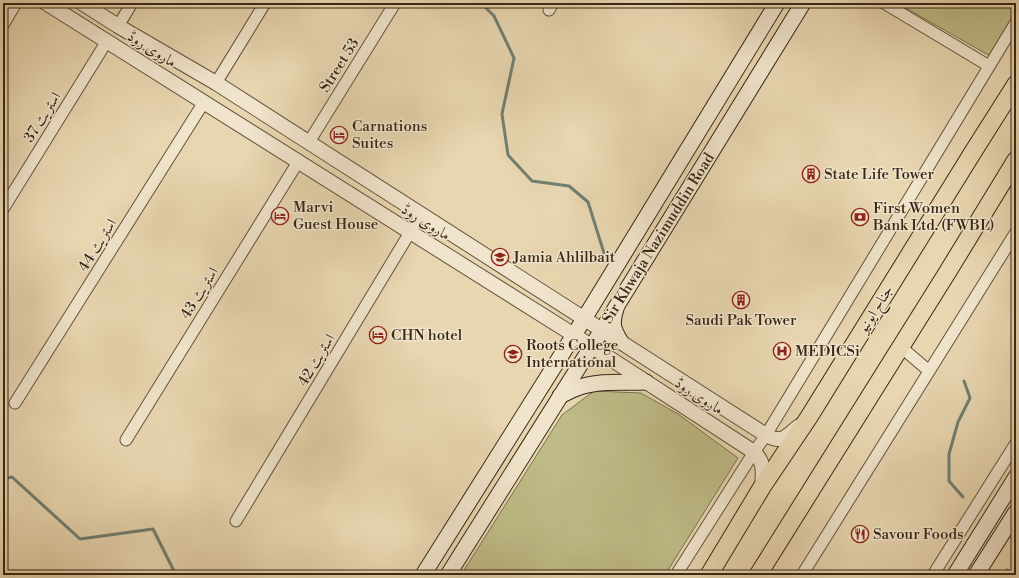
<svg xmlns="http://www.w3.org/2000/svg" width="1019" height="578" font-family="'Libre Bodoni',Amiri,serif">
  <rect width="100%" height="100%" fill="#e8d6b0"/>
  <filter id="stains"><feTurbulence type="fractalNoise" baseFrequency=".005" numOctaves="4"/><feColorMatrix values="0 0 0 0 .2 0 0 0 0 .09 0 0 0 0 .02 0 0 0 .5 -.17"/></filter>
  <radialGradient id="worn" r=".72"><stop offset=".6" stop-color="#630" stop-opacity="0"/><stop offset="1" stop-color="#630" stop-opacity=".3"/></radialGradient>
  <g fill="#bebb86" stroke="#7a714e">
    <path d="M897,3H1016V14L990,56Z"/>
    <path d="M594,391L641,393L678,414L738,458L665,575H461L562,415Z"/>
  </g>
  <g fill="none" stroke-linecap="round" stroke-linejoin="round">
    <g stroke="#717f72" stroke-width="3">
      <path d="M481,3L494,16L514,58L502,114L508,155L532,181L569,186L588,202L604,253"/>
      <path d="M3,479L12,477L80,539L153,529L176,575"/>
      <path d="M963,497L949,481V454L958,422L970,398L964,381"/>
      <path d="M1007,570L1014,575"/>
    </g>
    <defs>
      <g id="minor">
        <path d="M884,3L989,66"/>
        <path d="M549,10L553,3"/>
        <path d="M3,25L16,3"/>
        <path d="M118,26L132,3"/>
        <path d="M216,83L265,3"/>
        <path d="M309,142L395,3"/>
        <path d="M3,209L107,41"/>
        <path d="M901,347L929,371"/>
        <path d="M15,403L204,102"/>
        <path d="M126,440L298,162"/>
        <path d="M236,521L421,214"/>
        <path d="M676,575L754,452L766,435L1016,22"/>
        <path d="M802,575L1016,232"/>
        <path d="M933,575L1016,443"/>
      </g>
      <g id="tertiary">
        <path d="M46,3L574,335L754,452C765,463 763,472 762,487"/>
        <path d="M82,3L118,26L216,83L766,435C782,444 786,437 799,426"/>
      </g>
      <g id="secondary">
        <path d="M616,309C611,324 613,329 621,342"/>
        <path d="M560,396C566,393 573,389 580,387C601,380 624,383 646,382"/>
        <path d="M423,575L584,319L777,3"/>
        <path d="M448,575L602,330L803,3"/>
        <path d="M955,575L1016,477"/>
        <path d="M976,575L1016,512"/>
      </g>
      <g id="primary">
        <path d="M709,575L762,487L809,417L973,152L1016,84"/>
        <path d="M758,575L947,273L1016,160"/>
      </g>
    </defs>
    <use href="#minor" stroke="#63533d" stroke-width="13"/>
    <use href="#tertiary" stroke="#63533d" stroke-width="16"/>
    <use href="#secondary" stroke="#372717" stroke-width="17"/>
    <use href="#primary" stroke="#372717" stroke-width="19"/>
    <use href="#minor" stroke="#f0e4cc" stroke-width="11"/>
    <use href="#tertiary" stroke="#f0e4cc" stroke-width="14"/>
    <use href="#secondary" stroke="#f0e4cc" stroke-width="15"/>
    <use href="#primary" stroke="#e8d6b0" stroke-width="17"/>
  </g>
  <defs>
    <symbol id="hotel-ring" viewBox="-11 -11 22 22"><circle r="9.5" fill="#f0e4cc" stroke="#8f2418" stroke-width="1.5"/><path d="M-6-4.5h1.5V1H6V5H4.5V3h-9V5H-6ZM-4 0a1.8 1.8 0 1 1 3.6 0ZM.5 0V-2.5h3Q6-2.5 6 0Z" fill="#8f2418"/></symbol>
    <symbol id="building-ring" viewBox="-11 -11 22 22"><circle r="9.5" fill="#f0e4cc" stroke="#8f2418" stroke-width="1.5"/><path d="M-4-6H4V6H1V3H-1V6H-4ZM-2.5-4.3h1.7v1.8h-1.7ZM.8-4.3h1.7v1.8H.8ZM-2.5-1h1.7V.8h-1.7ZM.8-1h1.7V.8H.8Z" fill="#8f2418"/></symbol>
    <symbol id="bank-ring" viewBox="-11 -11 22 22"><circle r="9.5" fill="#f0e4cc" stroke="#8f2418" stroke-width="1.5"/><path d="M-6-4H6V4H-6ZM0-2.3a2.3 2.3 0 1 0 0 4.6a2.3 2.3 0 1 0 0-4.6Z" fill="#8f2418"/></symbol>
    <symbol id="university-ring" viewBox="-11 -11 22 22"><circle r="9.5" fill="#f0e4cc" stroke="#8f2418" stroke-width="1.5"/><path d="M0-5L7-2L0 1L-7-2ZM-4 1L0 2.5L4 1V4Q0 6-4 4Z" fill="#8f2418"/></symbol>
    <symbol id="hospital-ring" viewBox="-11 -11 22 22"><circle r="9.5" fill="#f0e4cc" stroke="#8f2418" stroke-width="1.5"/><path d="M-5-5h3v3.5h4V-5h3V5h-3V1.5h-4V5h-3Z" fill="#8f2418"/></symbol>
    <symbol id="restaurant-ring" viewBox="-11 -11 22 22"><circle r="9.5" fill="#f0e4cc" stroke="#8f2418" stroke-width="1.5"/><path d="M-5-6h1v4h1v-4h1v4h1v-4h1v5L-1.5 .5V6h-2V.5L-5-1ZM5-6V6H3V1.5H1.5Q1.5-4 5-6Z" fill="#8f2418"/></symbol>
  </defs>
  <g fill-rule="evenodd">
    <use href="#hotel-ring" x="329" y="125" width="20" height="20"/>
    <use href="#building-ring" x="801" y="164" width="20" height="20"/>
    <use href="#hotel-ring" x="270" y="206" width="20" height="20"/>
    <use href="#bank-ring" x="850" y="207" width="20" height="20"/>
    <use href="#university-ring" x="490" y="247" width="20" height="20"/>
    <use href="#building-ring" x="731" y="290" width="20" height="20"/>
    <use href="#hotel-ring" x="368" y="325" width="20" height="20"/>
    <use href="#hospital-ring" x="772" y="341" width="20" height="20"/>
    <use href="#university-ring" x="503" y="344" width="20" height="20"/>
    <use href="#restaurant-ring" x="850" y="524" width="20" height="20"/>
  </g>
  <g text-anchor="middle" stroke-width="3" stroke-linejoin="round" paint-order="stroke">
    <g font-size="15" fill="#372717" stroke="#f0e4cc">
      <text transform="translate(152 49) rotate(32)" y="5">ماروی روڈ</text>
      <text transform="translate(339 65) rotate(-58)" y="5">Street 53</text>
      <text transform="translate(42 117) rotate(-58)" y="5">اسٹریٹ 37</text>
      <text transform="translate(426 222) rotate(32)" y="5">ماروی روڈ</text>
      <text transform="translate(658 238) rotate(-58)" y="5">Sir Khwaja Nazimuddin Road</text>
      <text transform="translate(97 245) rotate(-58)" y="5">اسٹریٹ 44</text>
      <text transform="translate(199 293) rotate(-58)" y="5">اسٹریٹ 43</text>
      <text transform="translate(875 309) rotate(-58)" y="5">جناح ایونیو</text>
      <text transform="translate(316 360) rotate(-59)" y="5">اسٹریٹ 42</text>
      <text transform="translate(699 396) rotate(33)" y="5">ماروی روڈ</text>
    </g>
    <g font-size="15" fill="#372717" stroke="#f0e4cc" text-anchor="start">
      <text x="352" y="131">Carnations<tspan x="352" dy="17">Suites</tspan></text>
      <text x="824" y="179">State Life Tower</text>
      <text x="293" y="212">Marvi<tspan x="293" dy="17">Guest House</tspan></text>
      <text x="873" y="213">First Women<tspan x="873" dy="17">Bank Ltd. (FWBL)</tspan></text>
      <text x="513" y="262">Jamia Ahlilbait</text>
      <text x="741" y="325" text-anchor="middle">Saudi Pak Tower</text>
      <text x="391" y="340">CHN hotel</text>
      <text x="526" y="350">Roots College<tspan x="526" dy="17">International</tspan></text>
      <text x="795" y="356">MEDICSi</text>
      <text x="873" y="539">Savour Foods</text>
    </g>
  </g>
  <rect width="1019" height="578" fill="none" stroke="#e8d6b0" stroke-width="16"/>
  <rect x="4" y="4" width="1011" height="570" fill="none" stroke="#372717" stroke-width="2"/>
  <rect x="8" y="8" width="1003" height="562" fill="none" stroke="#372717"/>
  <rect width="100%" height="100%" filter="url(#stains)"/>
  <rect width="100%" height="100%" fill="url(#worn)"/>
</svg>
